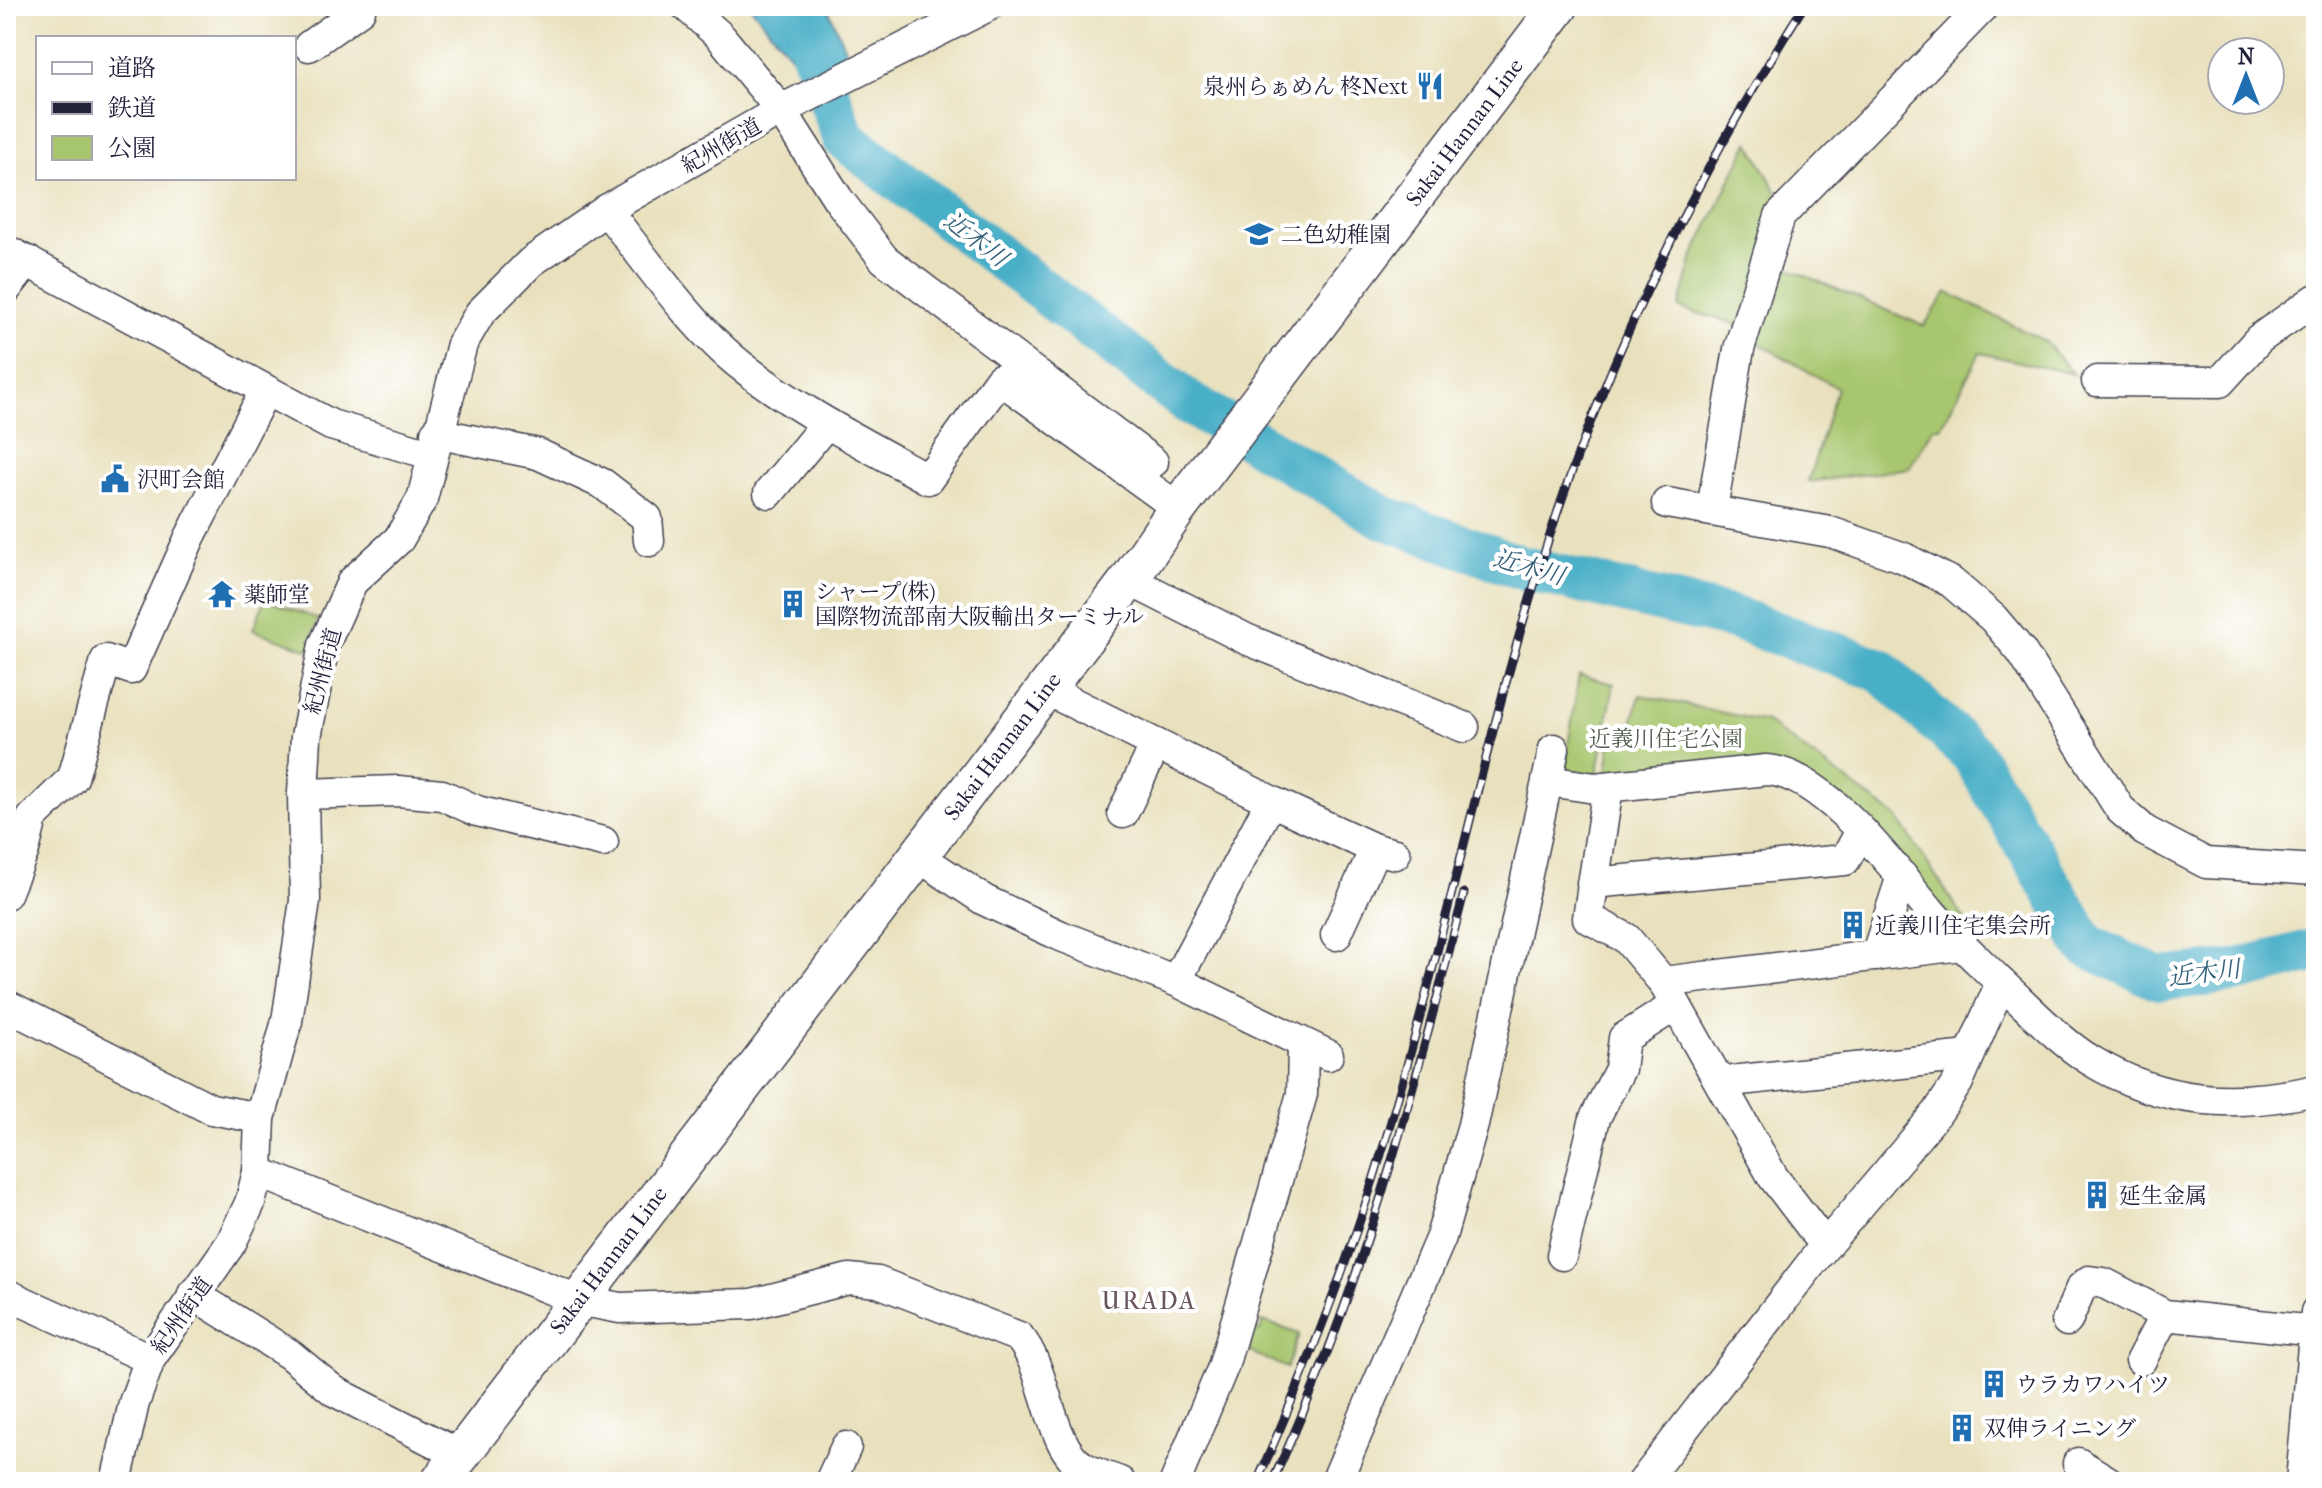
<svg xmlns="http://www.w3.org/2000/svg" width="2322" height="1488" font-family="'IM FELL French Canon','Noto Serif JP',serif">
  <rect width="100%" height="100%" fill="#fff"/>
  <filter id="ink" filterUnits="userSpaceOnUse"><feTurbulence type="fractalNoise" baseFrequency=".0125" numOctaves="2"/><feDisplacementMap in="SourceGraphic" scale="16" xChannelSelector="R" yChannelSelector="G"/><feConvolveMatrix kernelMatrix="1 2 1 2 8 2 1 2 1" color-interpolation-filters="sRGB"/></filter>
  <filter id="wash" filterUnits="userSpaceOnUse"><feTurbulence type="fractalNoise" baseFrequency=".006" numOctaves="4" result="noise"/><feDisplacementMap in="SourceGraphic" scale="32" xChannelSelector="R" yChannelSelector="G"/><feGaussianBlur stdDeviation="1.8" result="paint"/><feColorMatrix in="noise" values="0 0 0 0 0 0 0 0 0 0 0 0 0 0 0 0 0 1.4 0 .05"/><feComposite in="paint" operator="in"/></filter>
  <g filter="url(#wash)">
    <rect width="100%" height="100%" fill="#e9e1be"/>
    <g fill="#a8c66e" stroke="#657454" stroke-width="2">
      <path d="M1749,142L1792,219L1780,265L1924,326L1947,292L2045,341L2074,374L1980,353L1941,427H1934L1909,468L1808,482L1837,388L1750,338L1732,323L1679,308L1693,257Z"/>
      <path d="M265,599L318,619L309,650L253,630Z"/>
      <path d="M1579,675L1614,684L1597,776L1564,771Z"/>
      <path d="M1640,695L1766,722L1897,817L1969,926L1963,941L1801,774L1606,781L1612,733L1628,738Z"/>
      <path d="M1263,1321L1299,1334L1287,1368L1243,1349L1251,1328L1260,1331Z"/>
    </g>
    <path fill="#48afc7" stroke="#356881" stroke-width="2" d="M750,6H827L848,56L808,77Z"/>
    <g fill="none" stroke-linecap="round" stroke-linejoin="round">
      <path stroke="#48afc7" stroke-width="44" d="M796,6L844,138L1186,401L1383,517L1519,567L1734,618L1880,670L1972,754L2086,945L2159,979L2231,972L2316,950"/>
    </g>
  </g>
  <g filter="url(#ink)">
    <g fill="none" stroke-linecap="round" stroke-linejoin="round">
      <defs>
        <g id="minor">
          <path d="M686,6L720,36L781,110L838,199L884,259L1153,462"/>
          <path d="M309,46L360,10V6"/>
          <path d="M606,210C644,257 692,327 739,364C797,410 864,444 928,479L1000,379L1178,508"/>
          <path d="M6,250L331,425L430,454"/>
          <path d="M6,289L28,261"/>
          <path d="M2097,381L2220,382L2259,339L2316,299"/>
          <path d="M436,433L538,454L603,484L647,518L649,541"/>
          <path d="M769,493L826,424"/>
          <path d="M1667,503L1830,532L1904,558L1951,582L1993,618L2021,651L2120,809L2145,831L2206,863L2316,870"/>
          <path d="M1712,509L1739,349L1780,216L1984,6"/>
          <path d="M1129,580L1246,639L1464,727"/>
          <path d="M1045,689L1271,801L1375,849L1395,854"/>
          <path d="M1548,781L1595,788L1766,770C1824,772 1896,871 1931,912C1953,938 1977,959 2001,983L1958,1082L1937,1113L1817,1256L1643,1482"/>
          <path d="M1608,787L1588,918L1626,938L1663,982L1773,1177L1825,1245"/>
          <path d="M303,794L398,791L442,795L477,811L603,842"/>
          <path d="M1123,813L1156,744"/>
          <path d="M918,856L984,900L1061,936L1176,981L1328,1055"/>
          <path d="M1592,883L1845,860L1861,831"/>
          <path d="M6,894L24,850L32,818L73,778L106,660L131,669L190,537L265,391"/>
          <path d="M1336,935L1375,849"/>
          <path d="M1876,956L1902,876"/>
          <path d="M1176,981L1271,801"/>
          <path d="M1663,982L1961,945"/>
          <path d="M2001,983C2029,1008 2058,1040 2090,1060C2163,1105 2235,1108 2316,1090"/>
          <path d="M6,1005L211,1109L260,1118"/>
          <path d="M1721,1082L1969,1056"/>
          <path d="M258,1172L578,1300L620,1308L752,1304L849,1279L878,1282L1019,1337C1048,1370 1048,1448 1085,1468C1096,1474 1109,1478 1120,1482"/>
          <path d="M1562,1255L1595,1118L1620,1069L1624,1038L1676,1005"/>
          <path d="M6,1294L150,1359"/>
          <path d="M193,1294L289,1354L334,1391L460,1455"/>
          <path d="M2067,1321L2081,1288L2089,1281L2104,1283L2165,1315L2314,1331"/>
          <path d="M2141,1360L2165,1315"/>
          <path d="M2078,1463L2109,1482"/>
          <path d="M116,1482L134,1403L150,1359L231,1243L250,1203L258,1172L260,1118L287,1021L305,901L303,794L306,737L324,645L352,582L399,539L422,499L462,344L480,313L531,262L606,210L781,110L988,6"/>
          <path d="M830,1482L846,1447"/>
          <path d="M1175,1482L1223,1367L1302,1094L1303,1045"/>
          <path d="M1336,1482L1441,1237L1473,1125L1554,749"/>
          <path d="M2301,1482L2316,1312"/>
        </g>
        <path id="major" d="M440,1482L1129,580L1178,508L1559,6"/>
      </defs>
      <use href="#minor" stroke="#403f4f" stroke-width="33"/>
      <use href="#major" stroke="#403f4f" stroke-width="41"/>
      <use href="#minor" stroke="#fff" stroke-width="30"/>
      <use href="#major" stroke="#fff" stroke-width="38"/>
      <defs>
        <g id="rail">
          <path d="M1257,1482C1305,1373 1349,1262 1383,1148C1450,927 1491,699 1568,482C1628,315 1709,155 1804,6"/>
          <path d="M1272,1482C1361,1294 1413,1094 1464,893"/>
        </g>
      </defs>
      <use href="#rail" stroke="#22223b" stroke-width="9"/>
      <use href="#rail" stroke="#fff" stroke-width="6" stroke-dasharray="18" stroke-linecap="butt"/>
    </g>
  </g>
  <defs>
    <symbol id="restaurant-bare" viewBox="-9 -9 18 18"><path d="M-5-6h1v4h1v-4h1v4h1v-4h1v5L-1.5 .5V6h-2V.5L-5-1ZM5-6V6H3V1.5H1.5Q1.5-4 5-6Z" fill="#1f6fb2" stroke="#fff" stroke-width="2.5" paint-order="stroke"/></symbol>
    <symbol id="school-bare" viewBox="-9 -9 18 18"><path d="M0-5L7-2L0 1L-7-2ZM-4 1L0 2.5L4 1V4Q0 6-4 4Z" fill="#1f6fb2" stroke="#fff" stroke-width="2.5" paint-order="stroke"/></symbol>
    <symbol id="civic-bare" viewBox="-9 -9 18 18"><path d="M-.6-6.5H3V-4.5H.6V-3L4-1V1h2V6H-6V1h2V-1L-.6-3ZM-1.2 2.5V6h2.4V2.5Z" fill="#1f6fb2" stroke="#fff" stroke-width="2.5" paint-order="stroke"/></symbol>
    <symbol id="temple-bare" viewBox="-9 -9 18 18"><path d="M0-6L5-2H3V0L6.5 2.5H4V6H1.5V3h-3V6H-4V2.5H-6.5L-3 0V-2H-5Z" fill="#1f6fb2" stroke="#fff" stroke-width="2.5" paint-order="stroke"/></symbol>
    <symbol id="building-bare" viewBox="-9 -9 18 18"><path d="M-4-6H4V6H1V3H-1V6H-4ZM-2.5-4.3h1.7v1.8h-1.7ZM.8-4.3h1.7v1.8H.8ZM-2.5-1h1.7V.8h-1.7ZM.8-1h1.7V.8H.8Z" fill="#1f6fb2" stroke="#fff" stroke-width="2.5" paint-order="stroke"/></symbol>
  </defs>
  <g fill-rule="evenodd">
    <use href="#restaurant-bare" x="1410" y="66" width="40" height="40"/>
    <use href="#school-bare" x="1239" y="214" width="40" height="40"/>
    <use href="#civic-bare" x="95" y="459" width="40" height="40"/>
    <use href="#temple-bare" x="202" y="574" width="40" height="40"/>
    <use href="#building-bare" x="773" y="584" width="40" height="40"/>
    <use href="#building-bare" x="1833" y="905" width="40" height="40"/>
    <use href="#building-bare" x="2077" y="1175" width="40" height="40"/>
    <use href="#building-bare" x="1974" y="1364" width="40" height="40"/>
    <use href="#building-bare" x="1942" y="1408" width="40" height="40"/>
  </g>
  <g text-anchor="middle" stroke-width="8" stroke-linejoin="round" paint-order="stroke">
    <g font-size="22" fill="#22223b" stroke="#fff" text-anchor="start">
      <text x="1408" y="94" text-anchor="end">泉州らぁめん 柊Next</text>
      <text x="1281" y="242">二色幼稚園</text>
      <text x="137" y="487">沢町会館</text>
      <text x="815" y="599">シャープ(株)<tspan x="815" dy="25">国際物流部南大阪輸出ターミナル</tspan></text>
      <text x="244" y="602">薬師堂</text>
      <text x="1875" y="933">近義川住宅集会所</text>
      <text x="2119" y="1203">延生金属</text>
      <text x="2016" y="1392">ウラカワハイツ</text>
      <text x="1984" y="1436">双伸ライニング</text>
    </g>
    <g font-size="22" fill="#22223b" stroke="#fff">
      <text transform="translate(1464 132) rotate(-53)" y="8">Sakai Hannan Line</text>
      <text transform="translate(721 145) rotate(-30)" y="8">紀州街道</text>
      <text transform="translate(322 671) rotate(-75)" y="8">紀州街道</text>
      <text transform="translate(1002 746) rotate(-53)" y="8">Sakai Hannan Line</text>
      <text transform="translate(608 1260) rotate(-53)" y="8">Sakai Hannan Line</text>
      <text transform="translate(181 1315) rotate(-55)" y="8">紀州街道</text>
    </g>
    <g font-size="22" fill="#515b4d" stroke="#fff">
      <text x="1666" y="746">近義川住宅公園</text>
    </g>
    <g font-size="24" font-style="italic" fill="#33617a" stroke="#fff">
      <text transform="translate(976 239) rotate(38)" y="8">近木川</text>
      <text transform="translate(1529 567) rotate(16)" y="8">近木川</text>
      <text transform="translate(2204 973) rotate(-7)" y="8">近木川</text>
    </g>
    <g font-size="24" letter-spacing="2" fill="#695560" stroke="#fff">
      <text x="1149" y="1309">URADA</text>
    </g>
  </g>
  <rect width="2322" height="1488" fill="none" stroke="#fff" stroke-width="32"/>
  <rect x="36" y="36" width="260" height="144" fill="#ffffff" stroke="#a7a7b1" stroke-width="2"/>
  <rect x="52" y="62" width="40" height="12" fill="#ffffff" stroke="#a7a7b1" stroke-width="2"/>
  <text x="108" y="76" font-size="24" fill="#22223b">道路</text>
  <rect x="52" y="102" width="40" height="12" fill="#22223b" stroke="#a7a7b1" stroke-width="2"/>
  <text x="108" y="116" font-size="24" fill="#22223b">鉄道</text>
  <rect x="52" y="136" width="40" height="24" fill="#a8c66e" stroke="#a7a7b1" stroke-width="2"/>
  <text x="108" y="156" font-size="24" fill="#22223b">公園</text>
  <g transform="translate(2246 76)"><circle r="38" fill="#ffffff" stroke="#a7a7b1" stroke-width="2"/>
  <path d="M0-6L14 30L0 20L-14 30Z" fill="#1f6fb2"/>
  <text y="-12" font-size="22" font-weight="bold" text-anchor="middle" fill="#22223b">N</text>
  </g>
</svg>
